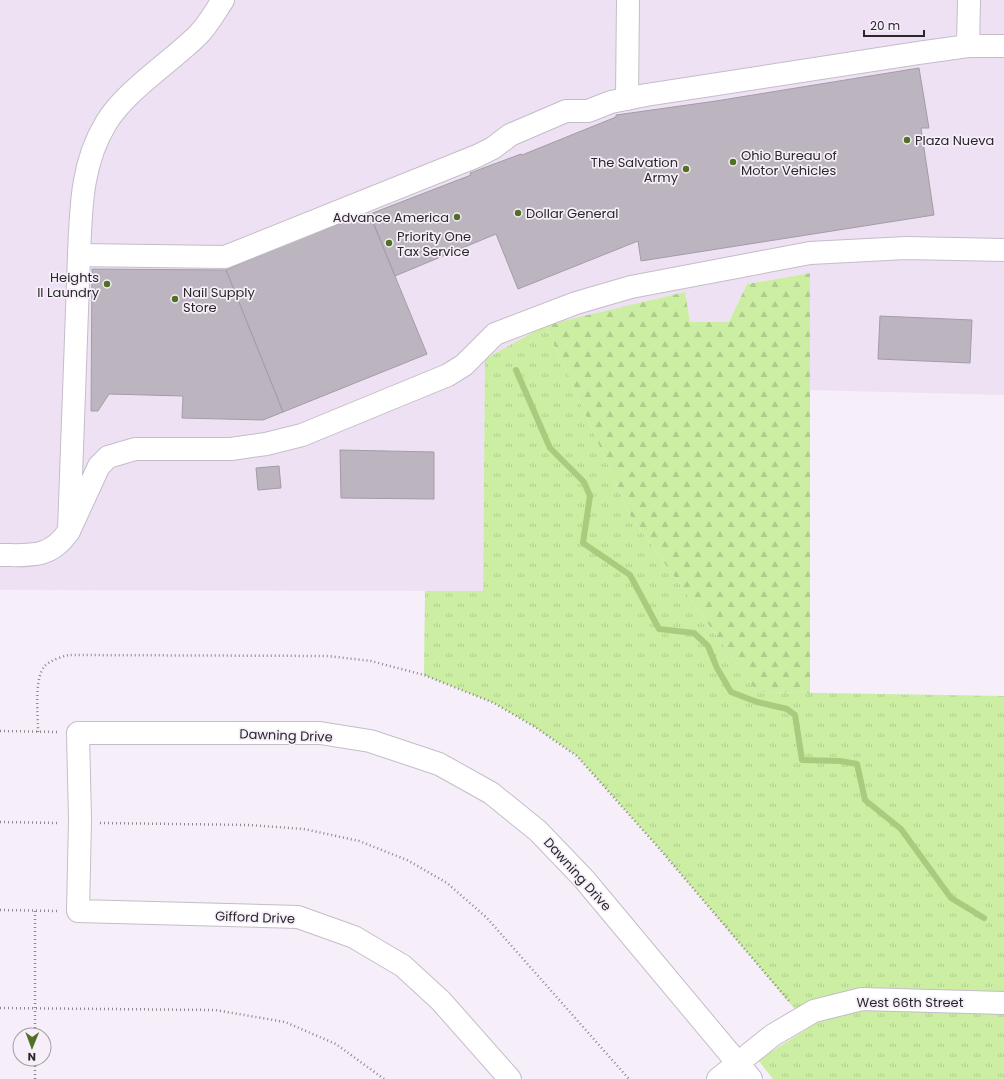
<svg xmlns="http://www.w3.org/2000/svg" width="1004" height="1079" font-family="Poppins,sans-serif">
  <defs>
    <pattern id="grass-tufts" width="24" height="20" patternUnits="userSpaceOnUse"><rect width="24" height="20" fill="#cbeea3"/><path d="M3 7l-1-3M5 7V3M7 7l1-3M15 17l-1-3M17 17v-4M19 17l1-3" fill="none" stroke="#aecc8c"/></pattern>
    <pattern id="forest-firs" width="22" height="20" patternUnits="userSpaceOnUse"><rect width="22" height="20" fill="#cbeea3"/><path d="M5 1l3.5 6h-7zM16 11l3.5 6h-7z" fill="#aecc8c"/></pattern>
  </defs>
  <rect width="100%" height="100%" fill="#f6eef9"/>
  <path fill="#eee1f3" d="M0,0H1004V395L810,390L809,273L747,284L729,322L690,323L685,292L546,325L485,359L483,591L0,590Z"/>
  <path fill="url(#grass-tufts)" d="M546,325L630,515L757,692L1004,696V1079H773L758,1060L810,1027L658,847L577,756L535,727L494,703L424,675L425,591H483L485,359Z"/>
  <path fill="url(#forest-firs)" d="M810,273V693L757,692L630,515L546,325L685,292L690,322H729L747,284Z"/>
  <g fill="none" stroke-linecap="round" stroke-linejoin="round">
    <path stroke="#a8cb7d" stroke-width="6" d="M516,370L550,448L584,482L590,496L583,543L630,575L659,629L694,633L708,646L717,668L731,692L757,702L787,709L795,715L802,760L840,761L857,764L865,800L901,829L951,898L984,918"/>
  </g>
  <g fill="#bcb5c0" stroke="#a39ca6">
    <path d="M919,68L929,128H921L934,215L641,261L638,241L518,289L496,234L395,276L370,214L471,175L470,173L521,154L522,155L616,117V115L716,101Z"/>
    <path d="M369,213L427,354L283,412L226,270L294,241Z"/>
    <path d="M92,269L226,270L283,412L263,420L182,418L183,396L109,394L98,411H91Z"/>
    <path d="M880,316L972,320L970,363L878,359Z"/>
    <path d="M340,450L434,452V499L341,498Z"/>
    <path d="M279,466L281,488L258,490L256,468Z"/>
  </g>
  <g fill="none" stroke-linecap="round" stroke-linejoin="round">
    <defs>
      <g id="minor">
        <path d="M968,46L969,0"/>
        <path d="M1004,46H968L918,53L646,95L611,102L588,111H566L510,135L493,148L477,156L225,257L79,255L69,531L99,466L108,457L135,449H231L266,444L302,435L448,375L464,365L495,334L576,303L631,287L810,253L906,248L1004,250"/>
        <path d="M627,99L628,0"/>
        <path d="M79,255C81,209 81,164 106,123C126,90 171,62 198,35C208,25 215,12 223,0"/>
        <path d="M0,555C30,555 50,559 69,531"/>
        <path d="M510,1079L441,1001L403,966L354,937L298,917L78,911L80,820L78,733H320L370,741L439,764L491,793L538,831L584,879L751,1079"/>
        <path d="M718,1079L773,1035L814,1011L862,999L1004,1003"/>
      </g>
    </defs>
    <use href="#minor" stroke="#c4bdc8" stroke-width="24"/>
    <g stroke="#8c868e" stroke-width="2.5" stroke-dasharray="1 3" stroke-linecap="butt">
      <path d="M0,731L58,732"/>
      <path d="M38,732C38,715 34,680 44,667C50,660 61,657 69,655L328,656L371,661L424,675L494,703L535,727L577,756L658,847L789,1001"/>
      <path d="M0,822L59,823"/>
      <path d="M100,823L249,825L304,829L359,841L407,860L447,883L487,918L629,1079"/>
      <path d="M0,910L58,911"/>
      <path d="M35,911V1035"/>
      <path d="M0,1008L215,1010L285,1022L336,1044L384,1079"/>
      <path d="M35,1079V1059"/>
    </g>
    <use href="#minor" stroke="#fff" stroke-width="22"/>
  </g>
  <g fill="#517025" stroke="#f6eef9" stroke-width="1.5">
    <circle cx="907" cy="140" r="4"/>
    <circle cx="733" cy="162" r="4"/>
    <circle cx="686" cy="169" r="4"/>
    <circle cx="518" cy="213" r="4"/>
    <circle cx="457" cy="217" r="4"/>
    <circle cx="389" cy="243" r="4"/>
    <circle cx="107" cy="284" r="4"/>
    <circle cx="175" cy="299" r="4"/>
  </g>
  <g text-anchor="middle" stroke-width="3.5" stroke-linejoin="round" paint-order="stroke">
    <g font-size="13" fill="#2a272c" stroke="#f6eef9" text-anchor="start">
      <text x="915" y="145">Plaza Nueva</text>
      <text x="741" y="160">Ohio Bureau of<tspan x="741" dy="15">Motor Vehicles</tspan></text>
      <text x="678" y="167" text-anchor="end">The Salvation<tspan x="678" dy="15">Army</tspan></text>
      <text x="526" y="218">Dollar General</text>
      <text x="449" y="222" text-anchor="end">Advance America</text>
      <text x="397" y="241">Priority One<tspan x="397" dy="15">Tax Service</tspan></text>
      <text x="99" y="282" text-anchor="end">Heights<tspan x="99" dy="15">II Laundry</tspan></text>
      <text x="183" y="297">Nail Supply<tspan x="183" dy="15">Store</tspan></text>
    </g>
    <g font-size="13" fill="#2a272c" stroke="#f6eef9">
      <text transform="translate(286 735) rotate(2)" y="5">Dawning Drive</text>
      <text transform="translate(578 874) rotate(48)" y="5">Dawning Drive</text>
      <text transform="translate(255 917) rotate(2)" y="5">Gifford Drive</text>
      <text x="910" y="1007">West 66th Street</text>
    </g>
  </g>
  <g transform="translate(32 1047) rotate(181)"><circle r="19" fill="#f6eef9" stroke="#a49ea7"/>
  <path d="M0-3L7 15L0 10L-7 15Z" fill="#517025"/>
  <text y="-6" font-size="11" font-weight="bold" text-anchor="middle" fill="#2a272c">N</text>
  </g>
  <path d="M864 30v6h60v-6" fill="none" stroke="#2a272c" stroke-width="2"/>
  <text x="870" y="30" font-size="12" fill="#2a272c" stroke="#f6eef9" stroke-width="3" paint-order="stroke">20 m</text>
</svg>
